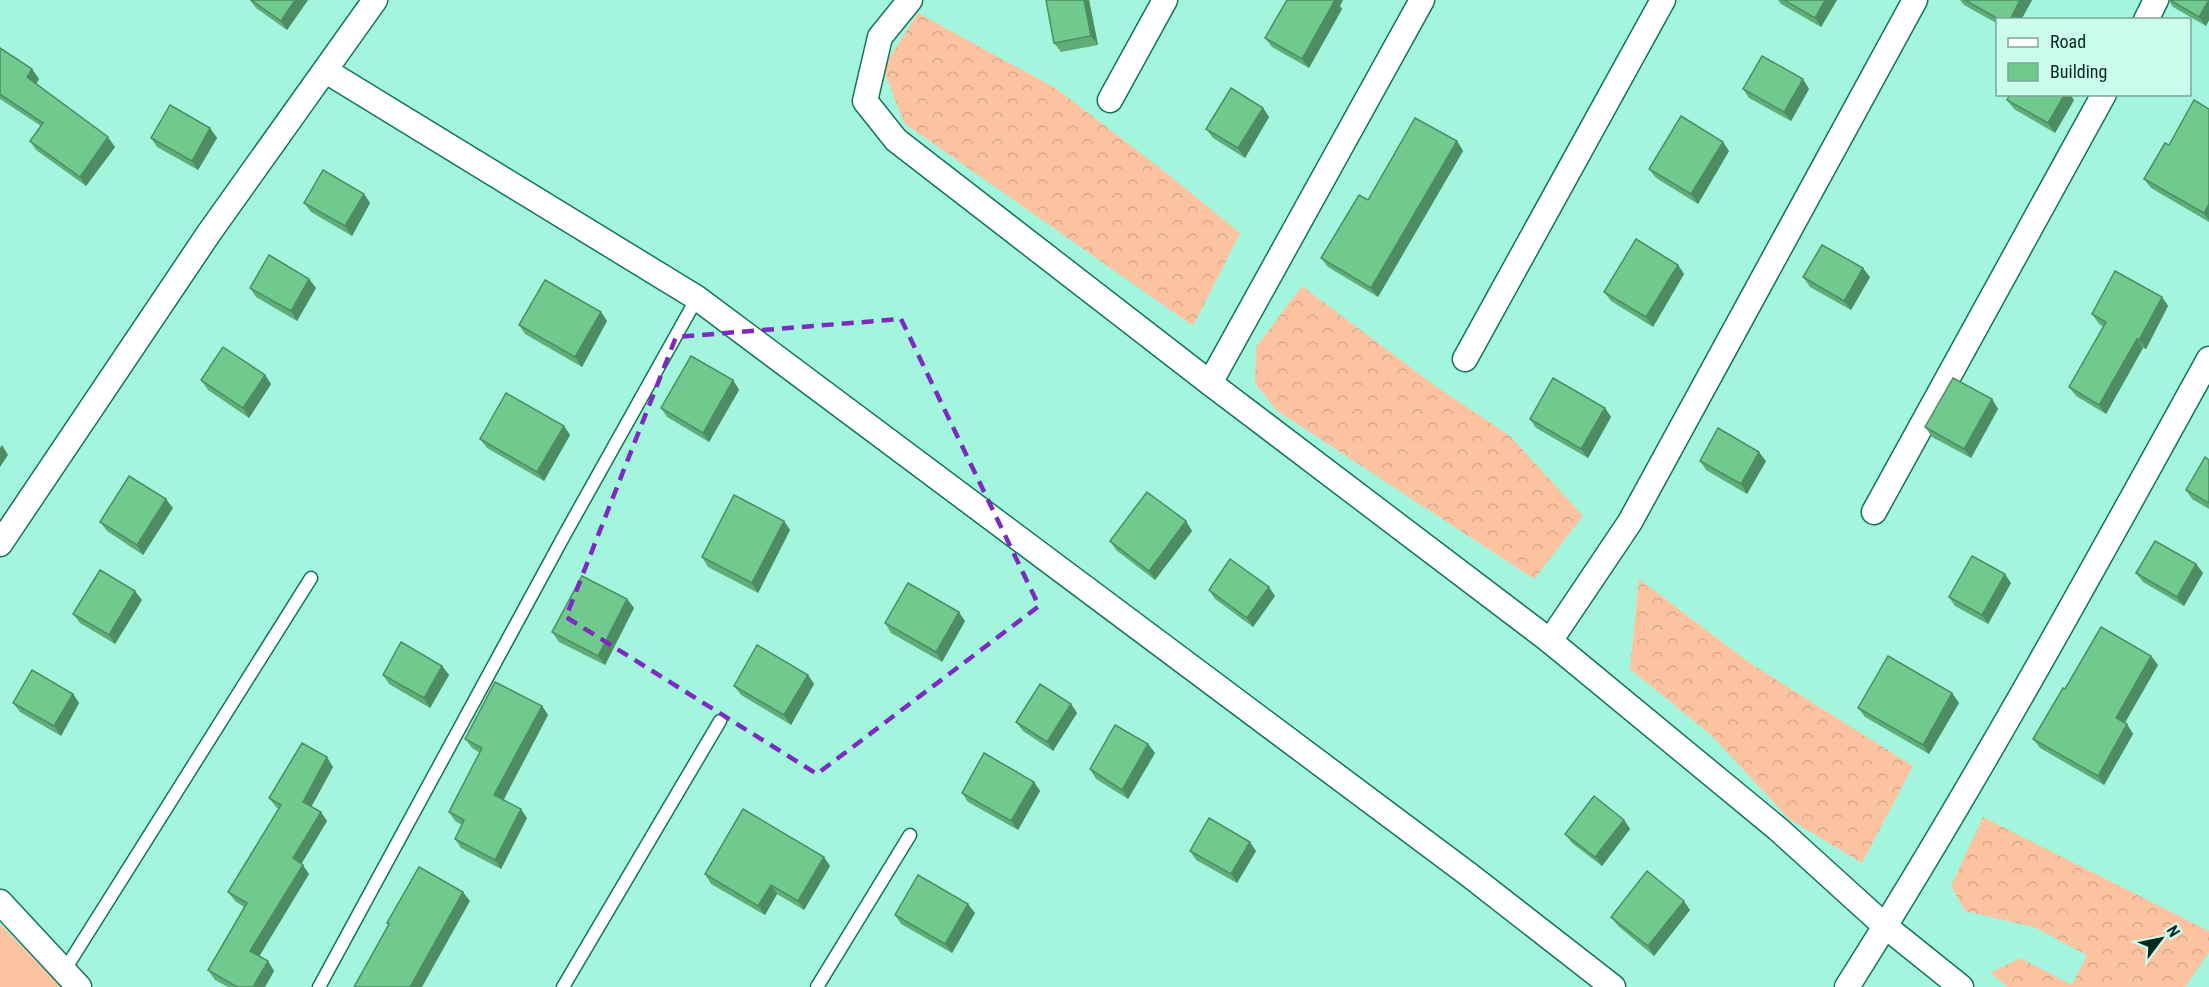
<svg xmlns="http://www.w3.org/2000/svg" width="2209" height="987" font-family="'Roboto Condensed',sans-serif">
  <defs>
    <pattern id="forest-crowns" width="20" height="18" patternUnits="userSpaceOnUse" patternTransform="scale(1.5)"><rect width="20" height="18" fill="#fcc3a0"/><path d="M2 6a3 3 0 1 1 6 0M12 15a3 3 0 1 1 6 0" fill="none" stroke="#d6a88a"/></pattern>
  </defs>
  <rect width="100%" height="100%" fill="#a3f6dd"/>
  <g fill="url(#forest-crowns)">
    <path d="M918,13L1057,89L1164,171L1240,233L1193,326L904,123L883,68Z"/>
    <path d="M1302,286L1434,385L1510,436L1583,516L1534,579L1276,410L1255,383L1256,347Z"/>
    <path d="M1639,579L1750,663L1913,766L1862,863L1789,819L1711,735L1630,669Z"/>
    <path d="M1983,817L2209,931V952L2185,987H2008L1990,973L2020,958L2072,985L2087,955L2034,927L1965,911L1951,886Z"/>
  </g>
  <path fill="#fcc3a0" d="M0,924L62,987H0Z"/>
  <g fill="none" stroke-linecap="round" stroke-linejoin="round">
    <defs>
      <g id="lane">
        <path d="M64,971L311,578"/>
        <path d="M319,987L565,534L697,298"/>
        <path d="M563,987L720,721"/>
        <path d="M817,987L910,835"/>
      </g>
      <g id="street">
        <path d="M910,0L880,37L865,101L896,140L1210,383L1550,641L1778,829L1885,926L1961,987"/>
        <path d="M2146,20L2156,0"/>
        <path d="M326,71L697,298L1468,874L1613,987"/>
        <path d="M1110,100L1165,0"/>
        <path d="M1465,359L1663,0"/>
        <path d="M1210,383L1422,0"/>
        <path d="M1874,512L2104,94"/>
        <path d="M0,544L209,233L375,0"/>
        <path d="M1550,641L1630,522L1915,0"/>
        <path d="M0,902L79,987"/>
        <path d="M1847,987C1976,783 2092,571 2209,359"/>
      </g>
    </defs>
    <use href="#lane" stroke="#14725d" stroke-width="15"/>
    <use href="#street" stroke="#14725d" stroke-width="27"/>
    <use href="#lane" stroke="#fff" stroke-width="12"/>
    <use href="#street" stroke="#fff" stroke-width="24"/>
  </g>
  <g fill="#60ad79">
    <path d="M250,0H308L287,30L256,8Z"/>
    <path d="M1089,0L1098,45L1061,52L1054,43Z"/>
    <path d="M1778,0H1837L1821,27L1781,4Z"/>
    <path d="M1960,0H2032L2021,20H1998V24L1964,5Z"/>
    <path d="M2168,0H2209V20L2206,26L2173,7Z"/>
    <path d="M1340,6L1342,9L1309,68L1272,47L1265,38Z"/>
    <path d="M0,48L32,69L39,79L36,84L115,147L86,186L36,150L30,141L41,126L0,99Z"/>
    <path d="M1743,89H1809L1791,121L1749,98Z"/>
    <path d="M2007,100H2074L2055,133L2014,109Z"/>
    <path d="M1263,108L1269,117L1245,158L1213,138L1206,129Z"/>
    <path d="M2209,109V222L2151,188L2144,179L2169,145Z"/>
    <path d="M210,128L217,138L198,170L157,147L151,138Z"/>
    <path d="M1457,141L1463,151L1378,297L1328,267L1321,258Z"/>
    <path d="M1729,151L1698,204L1656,178L1649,169Z"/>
    <path d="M364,194L370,203L352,236L311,212L304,203Z"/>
    <path d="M1678,265L1684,274L1653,327L1611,301L1604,292Z"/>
    <path d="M1803,277H1870L1851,310L1810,287Z"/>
    <path d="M309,279L316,288L297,321L256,297L250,288Z"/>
    <path d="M2162,297L2168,306L2146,349L2143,348L2106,414L2076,396L2069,387L2104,327L2099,324L2092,314Z"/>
    <path d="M601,312L607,321L582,367L525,334L519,325Z"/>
    <path d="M265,375L271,384L249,418L208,390L201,380Z"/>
    <path d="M733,380L739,390L709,442L667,417L661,408Z"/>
    <path d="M1992,399L1998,409L1971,458L1932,437L1925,427Z"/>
    <path d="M1605,408L1611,417L1588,458L1536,428L1530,419Z"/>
    <path d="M564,426L570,435L544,481L487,448L480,439Z"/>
    <path d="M2209,460V509L2192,499L2186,490Z"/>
    <path d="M1700,461H1766L1747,494L1706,470Z"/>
    <path d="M173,508L143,555L107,531L100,522Z"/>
    <path d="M784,521L790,530L758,593L708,567L702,557Z"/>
    <path d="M1186,521L1192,531L1155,580L1116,550L1110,541Z"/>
    <path d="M2196,564L2203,573L2184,606L2143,582L2136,573Z"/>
    <path d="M2011,583L1988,624L1955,606L1949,597Z"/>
    <path d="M1209,590L1275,596L1253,627L1215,599Z"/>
    <path d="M627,599L634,608L605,665L559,642L552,632Z"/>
    <path d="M142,600L115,644L80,623L73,614Z"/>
    <path d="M965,621L942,662L891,633L885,623Z"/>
    <path d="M2151,656L2158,665L2125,723L2127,724L2133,734L2104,785L2040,748L2033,739L2065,689Z"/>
    <path d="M442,666L449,675L430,708L389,684L383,675Z"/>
    <path d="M808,675L814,684L791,725L741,695L734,686Z"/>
    <path d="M1952,693L1959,703L1929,754L1865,717L1858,708Z"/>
    <path d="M73,694L79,703L61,736L20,712L13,703Z"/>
    <path d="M1071,704L1077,713L1053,751L1023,731L1016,722Z"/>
    <path d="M542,706L548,715L503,800L527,818L501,869L461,848L455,839L462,825L455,821L449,812L480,753L472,748L465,739Z"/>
    <path d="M1148,744L1155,753L1128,799L1096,779L1090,769Z"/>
    <path d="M333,767L311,807L327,821L301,864L309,874L259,956L268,961L274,971L265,987H228L215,980L208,970L244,907L235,901L228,892L279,809L276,807L269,798Z"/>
    <path d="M1034,782L1040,791L1018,830L968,802L962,793Z"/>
    <path d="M1624,820L1630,829L1602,866L1572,843L1565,834Z"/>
    <path d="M1190,851H1256L1237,883L1196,860Z"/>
    <path d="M830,866L804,910L777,894L765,915L711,884L705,874Z"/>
    <path d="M1690,910L1654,956L1618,926L1611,917Z"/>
    <path d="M975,913L952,953L901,924L895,915Z"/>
  </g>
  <g fill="#4e8d63">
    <path d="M295,0H308L287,30L281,21Z"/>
    <path d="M1084,0H1089L1098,45L1091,36Z"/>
    <path d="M1334,0H1343L1340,6L1342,9L1309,68L1302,59Z"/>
    <path d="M1825,0H1837L1821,27L1815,18Z"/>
    <path d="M2020,0H2032L2021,20H2010Z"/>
    <path d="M2209,0V20L2206,26L2199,17Z"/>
    <path d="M32,69L39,79L34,87L27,77Z"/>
    <path d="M1803,79L1809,89L1791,121L1784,112Z"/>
    <path d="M2065,94H2070L2074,100L2055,133L2048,123Z"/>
    <path d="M1263,108L1269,117L1245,158L1238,148Z"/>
    <path d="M210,128L217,138L198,170L192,161Z"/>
    <path d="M108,137L115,147L86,186L80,177Z"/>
    <path d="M1457,141L1463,151L1378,297L1371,288Z"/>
    <path d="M1723,142L1729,151L1698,204L1691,194Z"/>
    <path d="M364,194L370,203L352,236L345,226Z"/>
    <path d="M2209,204V220L2204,213Z"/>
    <path d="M1678,265L1684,274L1653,327L1646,317Z"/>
    <path d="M1863,268L1870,277L1851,310L1844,301Z"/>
    <path d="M309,279L316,288L297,321L291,311Z"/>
    <path d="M2162,297L2168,306L2146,349L2139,340Z"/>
    <path d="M601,312L607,321L582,367L575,357Z"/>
    <path d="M2137,339L2143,348L2106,414L2099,405Z"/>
    <path d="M265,375L271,384L249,418L243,408Z"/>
    <path d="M733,380L739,390L709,442L703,433Z"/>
    <path d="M1992,399L1998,409L1971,458L1964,449Z"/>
    <path d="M1605,408L1611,417L1588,458L1581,449Z"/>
    <path d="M564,426L570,435L544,481L537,472Z"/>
    <path d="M2,445L8,455L0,467V448Z"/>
    <path d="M1759,452L1766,461L1747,494L1741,484Z"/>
    <path d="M166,499L173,508L143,555L137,545Z"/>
    <path d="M784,521L790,530L758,593L752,583Z"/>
    <path d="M1186,521L1192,531L1155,580L1149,571Z"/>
    <path d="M2196,564L2203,573L2184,606L2177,597Z"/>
    <path d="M2005,574L2011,583L1988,624L1982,615Z"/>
    <path d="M1269,587L1275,596L1253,627L1247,618Z"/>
    <path d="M135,591L142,600L115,644L109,635Z"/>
    <path d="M627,599L634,608L605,665L598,656Z"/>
    <path d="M959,612L965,621L942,662L936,652Z"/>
    <path d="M2151,656L2158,665L2122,727L2116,718Z"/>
    <path d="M442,666L449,675L430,708L424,698Z"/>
    <path d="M808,675L814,684L791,725L784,715Z"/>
    <path d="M1952,693L1959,703L1929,754L1923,745Z"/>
    <path d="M73,694L79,703L61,736L54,726Z"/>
    <path d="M1071,704L1077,713L1053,751L1047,742Z"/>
    <path d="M542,706L548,715L501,805L494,795Z"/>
    <path d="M2127,724L2133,734L2104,785L2098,776Z"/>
    <path d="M1148,744L1155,753L1128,799L1122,790Z"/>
    <path d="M327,757L333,767L309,811L303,802Z"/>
    <path d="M1034,782L1040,791L1018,830L1011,821Z"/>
    <path d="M521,809L527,818L501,869L495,860Z"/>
    <path d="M321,812L327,821L299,868L293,858Z"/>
    <path d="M1624,820L1630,829L1602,866L1595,857Z"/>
    <path d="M1250,842L1256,851L1237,883L1231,874Z"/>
    <path d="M824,857L830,866L804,910L798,901Z"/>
    <path d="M303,865L309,874L257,960L250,951Z"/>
    <path d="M771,885L777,894L765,915L758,906Z"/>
    <path d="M463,892L470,901L422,987H410Z"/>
    <path d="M1684,901L1690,910L1654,956L1648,946Z"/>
    <path d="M968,904L975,913L952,953L945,944Z"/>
    <path d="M268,961L274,971L265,987H253Z"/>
  </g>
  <g fill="#70c98d" stroke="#4e8d63" stroke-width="1.5">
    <path d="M251,0H295L281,21Z"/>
    <path d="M1046,0H1084L1091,36L1054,43Z"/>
    <path d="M1287,0H1335L1302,59L1265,38Z"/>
    <path d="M1784,0H1825L1815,18Z"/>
    <path d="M1965,0H2020L2010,20H2000Z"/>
    <path d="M2170,0H2209L2199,17Z"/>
    <path d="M0,48L32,69L27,77L108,137L80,177L30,141L43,123L0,94Z"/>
    <path d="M1762,56L1803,79L1784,112L1743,89Z"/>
    <path d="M1231,88L1263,108L1238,148L1206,129Z"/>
    <path d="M2010,94H2065L2048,123L2007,100Z"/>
    <path d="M2194,100L2209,109V204L2204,213L2144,179L2165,143L2169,145Z"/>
    <path d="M170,105L210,128L192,161L151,138Z"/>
    <path d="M1681,116L1723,142L1691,194L1649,169Z"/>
    <path d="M1415,118L1457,141L1371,288L1321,258L1359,195L1368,200Z"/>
    <path d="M323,170L364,194L345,226L304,203Z"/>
    <path d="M1636,239L1678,265L1646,317L1604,292Z"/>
    <path d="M1822,245L1863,268L1844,301L1803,277Z"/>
    <path d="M269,255L309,279L291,311L250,288Z"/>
    <path d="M2115,271L2162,297L2139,340L2137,339L2099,405L2069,387L2106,322L2092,314Z"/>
    <path d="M545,280L601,312L575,357L519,325Z"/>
    <path d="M223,347L265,375L243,408L201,380Z"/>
    <path d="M691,356L733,380L703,433L661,408Z"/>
    <path d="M1553,378L1605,408L1581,449L1530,419Z"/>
    <path d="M1953,378L1992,399L1964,449L1925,427Z"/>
    <path d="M506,393L564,426L537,472L480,439Z"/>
    <path d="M1718,428L1759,452L1741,484L1700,461Z"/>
    <path d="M2205,457L2209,460V503L2186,490Z"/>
    <path d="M129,476L166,499L137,545L100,522Z"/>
    <path d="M1147,492L1186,521L1149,571L1110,541Z"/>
    <path d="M734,495L784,521L752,583L702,557Z"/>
    <path d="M2155,541L2196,564L2177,597L2136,573Z"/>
    <path d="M1972,556L2005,574L1982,615L1949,597Z"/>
    <path d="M1230,559L1269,587L1247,618L1209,590Z"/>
    <path d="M100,570L135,591L109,635L73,614Z"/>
    <path d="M582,576L627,599L598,656L552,632Z"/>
    <path d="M908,583L959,612L936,652L885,623Z"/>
    <path d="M2101,627L2151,656L2116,718L2127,724L2098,776L2033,739L2063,688L2065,689Z"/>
    <path d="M401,642L442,666L424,698L383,675Z"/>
    <path d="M757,645L808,675L784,715L734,686Z"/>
    <path d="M1888,656L1952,693L1923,745L1858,708Z"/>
    <path d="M32,670L73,694L54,726L13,703Z"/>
    <path d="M495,682L542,706L494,795L521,809L495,860L455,839L464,820L449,812L482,748L465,739Z"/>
    <path d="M1040,684L1071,704L1047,742L1016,722Z"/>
    <path d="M1115,725L1148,744L1122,790L1090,769Z"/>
    <path d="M302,743L327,757L303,802L321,812L293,858L303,865L250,951L268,961L253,987H237L208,970L247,903L228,892L281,805L269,798Z"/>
    <path d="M984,753L1034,782L1011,821L962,793Z"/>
    <path d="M1594,796L1624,820L1595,857L1565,834Z"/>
    <path d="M743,809L824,857L798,901L771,885L758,906L705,874Z"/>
    <path d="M1209,818L1250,842L1231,874L1190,851Z"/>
    <path d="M419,867L463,892L410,987H354L389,924L387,923Z"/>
    <path d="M1647,871L1684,901L1648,946L1611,917Z"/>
    <path d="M918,875L968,904L945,944L895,915Z"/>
  </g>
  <path fill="none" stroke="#7b2cbf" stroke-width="4.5" stroke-dasharray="12 8" stroke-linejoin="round" d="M901,319L1039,606L817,774L566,617L676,337Z"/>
  <rect x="1996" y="18" width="195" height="78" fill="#ccfcec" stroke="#7ca79a" stroke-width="1.5"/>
  <rect x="2008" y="38" width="30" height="9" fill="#ffffff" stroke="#7ca79a" stroke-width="1.5"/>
  <text x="2050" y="48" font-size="18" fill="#042820">Road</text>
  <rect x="2008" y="63" width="30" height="18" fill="#70c98d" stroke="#7ca79a" stroke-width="1.5"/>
  <text x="2050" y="78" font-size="18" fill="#042820">Building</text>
  <g transform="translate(2161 939) rotate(58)" stroke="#ccfcec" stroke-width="4.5" paint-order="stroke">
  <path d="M0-4.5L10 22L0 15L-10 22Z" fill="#042820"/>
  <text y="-9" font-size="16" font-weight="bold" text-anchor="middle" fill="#042820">N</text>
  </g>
</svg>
